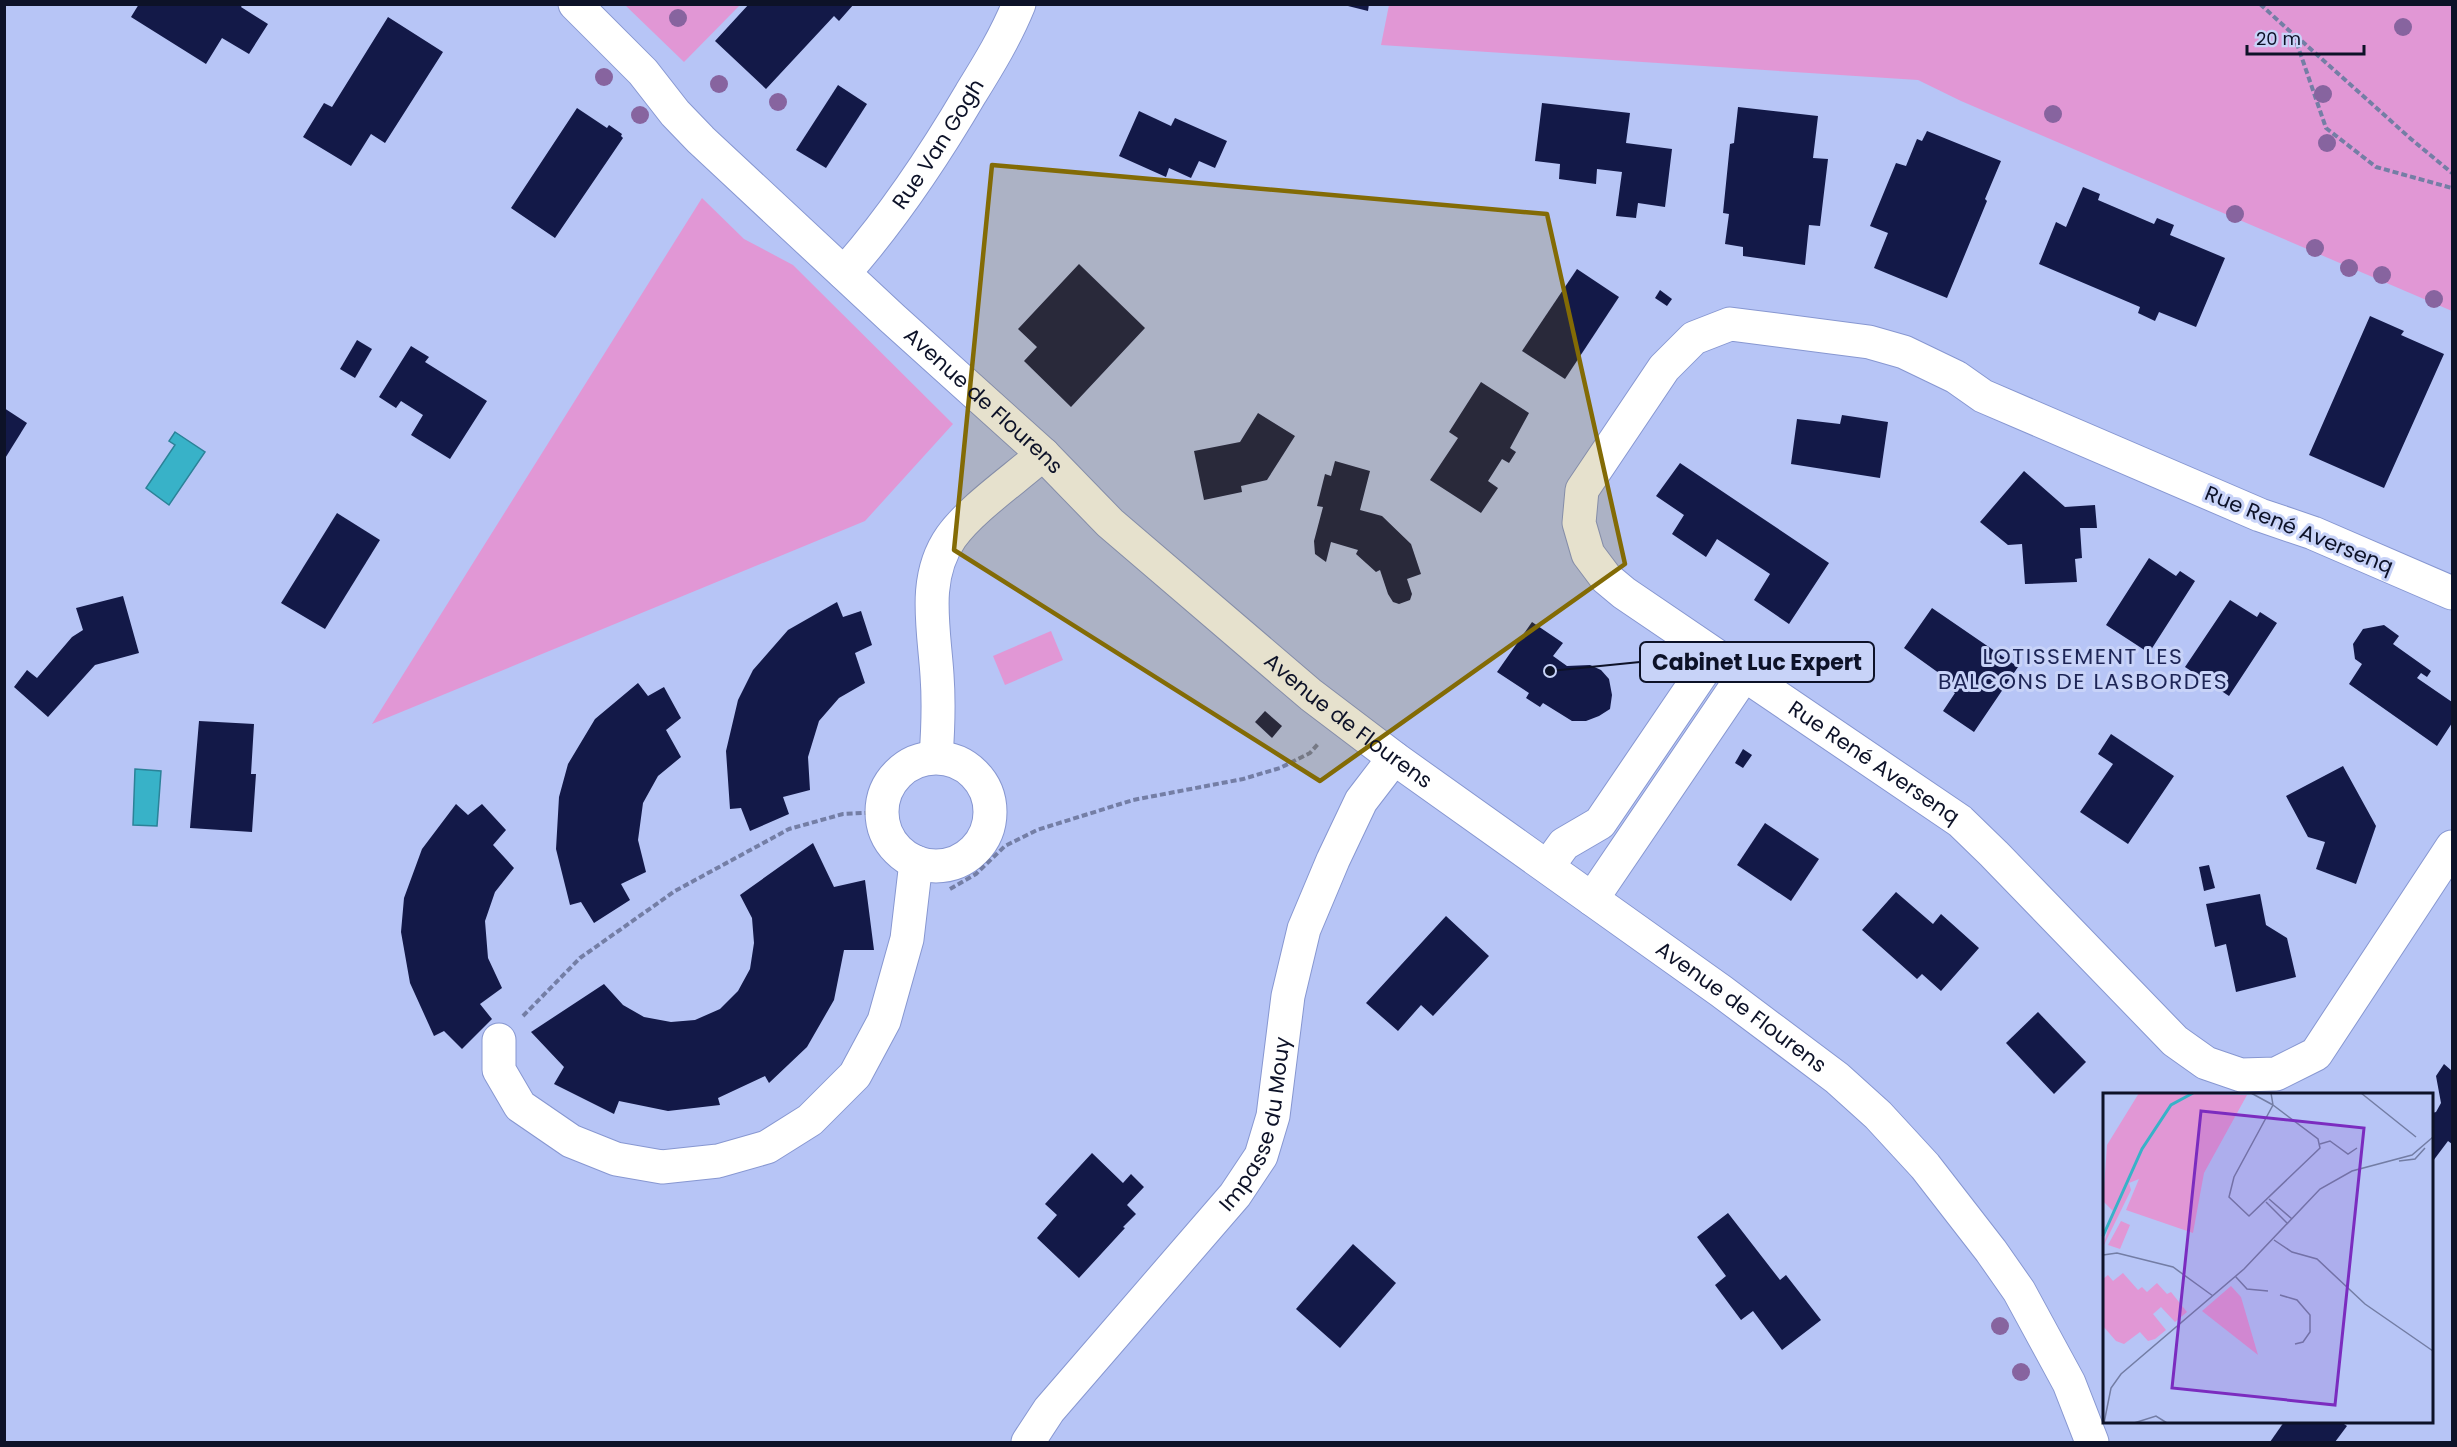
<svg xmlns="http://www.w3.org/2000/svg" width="2457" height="1447" font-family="Poppins,sans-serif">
  <rect width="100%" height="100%" fill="#b7c5f6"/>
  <g fill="#e197d5">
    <path d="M625,5H740L684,62Z"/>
    <path d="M1389,5H2452V311L1961,101L1918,80L1381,45Z"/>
    <path d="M702,198L744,239L793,265L953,424L865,521L372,724Z"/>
    <path d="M1051,631L1063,660L1005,685L993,656Z"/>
  </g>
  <g fill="#38b2c8" stroke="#2b8298" stroke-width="1.5">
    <path d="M175,432L205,452L169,505L146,488L175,445L169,441Z"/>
    <path d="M135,769L161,771L157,826L133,825Z"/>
  </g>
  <g fill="#131948">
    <path d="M139,4H243L241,7L268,24L249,54L222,38L206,64L131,17Z"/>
    <path d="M749,4H854L839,21L834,16L766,89L715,41Z"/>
    <path d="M1340,4H1369L1368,11Z"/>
    <path d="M388,17L443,52L385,143L371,134L351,166L303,137L324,103L332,107Z"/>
    <path d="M838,85L867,104L826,168L796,150Z"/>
    <path d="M1542,103L1630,113L1626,143L1672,149L1665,207L1638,203L1636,218L1616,216L1622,172L1597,169L1596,184L1559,179L1560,164L1535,161Z"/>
    <path d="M1738,107L1818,116L1813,158L1828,159L1820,226L1809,225L1805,265L1743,256V247L1725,244L1729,214L1723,213L1730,144L1734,143Z"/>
    <path d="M577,108L607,128L609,125L622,134L621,136L623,138L555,238L511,208Z"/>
    <path d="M1139,111L1171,126L1175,118L1227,141L1215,168L1199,161L1191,178L1169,168L1166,177L1119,156Z"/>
    <path d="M1927,131L2001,161L1985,199L1987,201L1947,298L1874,268L1888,233L1870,226L1896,163L1906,166L1917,139L1922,141Z"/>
    <path d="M2083,187L2100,194L2098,200L2154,224L2157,218L2174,225L2170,235L2225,258L2196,327L2159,312L2155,321L2138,313L2140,307L2039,264L2056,222L2066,227Z"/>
    <path d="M1079,264L1145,328L1071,407L1024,361L1037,347L1018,329Z"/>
    <path d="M1577,269L1619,297L1565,379L1522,351Z"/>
    <path d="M1660,290L1672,299L1667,306L1655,298Z"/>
    <path d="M2370,316L2404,331L2401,335L2444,354L2384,488L2309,455Z"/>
    <path d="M357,340L372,349L355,378L340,369Z"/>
    <path d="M411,346L429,357L425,362L487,401L450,459L411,435L423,415L401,401L396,408L379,397Z"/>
    <path d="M1481,382L1529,413L1510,448L1516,452L1509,463L1502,459L1488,481L1498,488L1481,513L1430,480L1458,438L1449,432Z"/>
    <path d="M4,408L27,423L4,460Z"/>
    <path d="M1258,413L1295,436L1267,480L1241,486L1242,492L1204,500L1194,451L1240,442Z"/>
    <path d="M1842,415L1888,422L1880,478L1791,464L1797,419L1840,424Z"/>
    <path d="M1335,461L1370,471L1360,510L1382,516L1411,544L1421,574L1407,579L1412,594L1410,600L1399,604L1393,602L1388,594L1380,570L1376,572L1356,554L1358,550L1331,542L1326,562L1315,554L1314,541L1323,507L1317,506L1325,474L1331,476Z"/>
    <path d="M1680,463L1829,563L1789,624L1754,600L1770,574L1717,539L1706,557L1672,534L1684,515L1656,496Z"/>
    <path d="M2024,471L2065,507L2095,505L2097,528H2080L2082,558L2075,559L2077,582L2025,584L2022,544L2008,545L1980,522Z"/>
    <path d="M337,513L380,540L325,629L281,603Z"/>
    <path d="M2149,558L2176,576L2180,571L2195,581L2149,653L2106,625Z"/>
    <path d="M123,596L139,653L95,665L48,717L14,687L27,670L37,678L72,637L83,630L76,608Z"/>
    <path d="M2230,600L2257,617L2260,612L2277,623L2229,696L2185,667Z"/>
    <path d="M837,602L843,617L861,611L872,645L855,653L865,683L839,698L819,721L808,757L810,790L783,797L789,814L750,831L741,808L730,809L726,751L738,700L753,670L788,630Z"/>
    <path d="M1932,608L2018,667L1974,732L1943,711L1955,693L1939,682L1943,676L1904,648Z"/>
    <path d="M1532,622L1563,643L1553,656L1567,666L1590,665L1601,670L1609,679L1612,695L1610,709L1599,716L1586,721H1572L1543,703L1540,707L1526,698L1529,693L1497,672Z"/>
    <path d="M2384,625L2399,636L2393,644L2431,671L2427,677L2421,673L2417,678L2452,702V723L2437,746L2349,684L2362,664L2355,659L2353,644L2363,629Z"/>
    <path d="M638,683L648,696L664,687L681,718L666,730L681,757L658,776L643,803L638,840L646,872L621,884L630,900L594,923L581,902L570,905L556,849L559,797L568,764L595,719Z"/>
    <path d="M1265,711L1282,726L1272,738L1255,722Z"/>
    <path d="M199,721L254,724L251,774H256L252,832L190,828Z"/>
    <path d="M2111,734L2174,776L2128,844L2080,812L2113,764L2098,754Z"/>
    <path d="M1743,749L1752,755L1743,768L1735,763Z"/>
    <path d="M2343,766L2376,826L2356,884L2316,869L2325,842L2308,837L2286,796Z"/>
    <path d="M456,804L468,815L482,804L506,830L493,845L514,868L495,892L485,921L488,958L502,988L480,1004L492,1019L462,1049L444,1031L434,1036L410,983L401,932L404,898L422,849Z"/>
    <path d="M1765,823L1819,859L1791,901L1737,865Z"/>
    <path d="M813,843L834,887L865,880L874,950H844L834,1000L807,1047L769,1083L765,1076L718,1098L720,1105L668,1111L619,1101L614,1114L554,1084L564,1067L531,1032L604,984L623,1005L644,1017L671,1022L695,1020L720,1009L738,991L750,969L754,943L752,918L740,895Z"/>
    <path d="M2209,865L2215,888L2204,891L2199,867Z"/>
    <path d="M1896,892L1933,924L1941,914L1979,948L1941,991L1922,974L1917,979L1862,930Z"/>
    <path d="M2260,894L2266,925L2287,938L2296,977L2236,992L2226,944L2215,947L2206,904Z"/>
    <path d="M1446,916L1489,956L1433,1016L1421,1005L1398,1031L1366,1003Z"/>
    <path d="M2038,1012L2086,1062L2054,1094L2006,1043Z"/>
    <path d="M2444,1064L2452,1071V1144L2448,1141L2433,1161L2432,1113L2436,1112L2441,1103L2436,1076Z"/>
    <path d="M1092,1153L1123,1183L1131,1174L1144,1187L1127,1205L1136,1214L1123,1227L1125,1228L1079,1278L1037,1238L1057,1215L1045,1204Z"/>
    <path d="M1728,1213L1780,1280L1786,1275L1821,1320L1782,1350L1753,1311L1741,1320L1715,1285L1726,1276L1697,1237Z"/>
    <path d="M1353,1244L1396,1283L1340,1348L1296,1309Z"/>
    <path d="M2284,1422H2341L2347,1426L2335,1442H2270Z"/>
  </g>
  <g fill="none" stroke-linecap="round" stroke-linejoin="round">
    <defs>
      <g id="minor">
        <path id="s1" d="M575,4L643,72L675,113L701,140L892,318L1043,454L1110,523L1311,695L1394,758L1721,991L1837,1078L1878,1115L1925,1166L1991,1251L2019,1291L2069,1383L2092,1442"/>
        <path id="s2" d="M844,273C893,218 934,156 971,93C989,64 1006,36 1019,4"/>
        <path id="s3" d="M2452,593L2313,533L2260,515L1983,396L1956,377L1904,352L1869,342L1730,324L1694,338L1664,368L1582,490L1579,523L1588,554L1606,578L1624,593L1960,821L1994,854L2175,1041L2206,1063L2241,1075L2276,1074L2316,1054L2452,847"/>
        <path d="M936,757C938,730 939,702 937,675C934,628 922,578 951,537C972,508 1015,479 1043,454"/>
        <circle cx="936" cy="812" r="54"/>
        <path d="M1548,866L1564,844L1600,823L1714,655"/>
        <path d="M1592,899L1744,675"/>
        <path d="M499,1040V1070L520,1106L571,1141L616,1159L662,1167L718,1161L767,1147L810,1120L855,1075L884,1021L907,939L916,862"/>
        <path id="s4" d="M1028,1442L1049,1410L1235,1195L1261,1156L1273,1116L1288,996L1304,929L1333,860L1361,801L1394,758"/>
      </g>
    </defs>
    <use href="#minor" stroke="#8797d1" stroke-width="35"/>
    <g stroke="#747ea5" stroke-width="4" stroke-dasharray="6 3" stroke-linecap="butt">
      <path d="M2260,4L2294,35L2326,128L2376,167L2452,188"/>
      <path d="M2295,35L2411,139L2452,173"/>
      <path d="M950,889L976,874L1005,846L1037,830L1133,800L1243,779L1280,768L1310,753L1318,744"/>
      <path d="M523,1016L580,958L675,891L789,829L843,814L882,812"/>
    </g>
    <use href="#minor" stroke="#fff" stroke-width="33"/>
  </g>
  <g fill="#87649f">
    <circle cx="678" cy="18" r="9"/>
    <circle cx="2403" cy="27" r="9"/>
    <circle cx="604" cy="77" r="9"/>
    <circle cx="719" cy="84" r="9"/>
    <circle cx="2323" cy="94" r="9"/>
    <circle cx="778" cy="102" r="9"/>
    <circle cx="2053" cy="114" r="9"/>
    <circle cx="640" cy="115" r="9"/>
    <circle cx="2327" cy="143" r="9"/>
    <circle cx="2235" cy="214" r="9"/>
    <circle cx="2315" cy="248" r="9"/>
    <circle cx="2349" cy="268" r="9"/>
    <circle cx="2382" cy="275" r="9"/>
    <circle cx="2434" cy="299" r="9"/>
    <circle cx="2000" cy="1326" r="9"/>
    <circle cx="2021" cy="1372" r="9"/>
  </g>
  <path fill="#836b05" fill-opacity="0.2" stroke="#836b05" stroke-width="4.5" stroke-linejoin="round" d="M992,165L1547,214L1625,564L1320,781L954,550Z"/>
  <g text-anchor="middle" stroke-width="6" stroke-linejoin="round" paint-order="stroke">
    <g font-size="21" fill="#0d1228" stroke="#c8d3f8">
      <text dy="7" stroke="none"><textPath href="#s2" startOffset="160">Rue Van Gogh</textPath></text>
      <text dy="7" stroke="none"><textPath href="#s1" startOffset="570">Avenue de Flourens</textPath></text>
      <text transform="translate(2299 530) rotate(22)" y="7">Rue René Aversenq</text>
      <text dy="7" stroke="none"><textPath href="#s1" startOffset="1056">Avenue de Flourens</textPath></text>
      <text dy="7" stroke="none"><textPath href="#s3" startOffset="1425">Rue René Aversenq</textPath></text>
      <text dy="7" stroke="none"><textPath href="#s1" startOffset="1542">Avenue de Flourens</textPath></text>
      <text dy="7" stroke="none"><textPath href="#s4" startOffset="398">Impasse du Mouy</textPath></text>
    </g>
    <g font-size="22" letter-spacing="1.5" fill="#1d2556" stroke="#c8d3f8">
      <text x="2083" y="664">LOTISSEMENT LES<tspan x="2083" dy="25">BALCONS DE LASBORDES</tspan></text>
    </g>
  </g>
  <g transform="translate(2103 1093)">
    <rect width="330" height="330" fill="#b7c5f6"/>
    <path d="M36,0L144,2L101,80L90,140L23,117L36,86L26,90L28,97L0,154L10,118L0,108L4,52ZM18,128L27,132L17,156L5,152ZM20,180L35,197L39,194L44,199L54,190L64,201L68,199L84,219L72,229L58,214L50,221L63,237L52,246L45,248L37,239L21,251L13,248L0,233V186L5,182L10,188ZM128,193L138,204L155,262L99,218Z" fill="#e197d5"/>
    <path fill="none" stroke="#38b2c8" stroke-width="3" d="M0,143L39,56L68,12L90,0"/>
    <path fill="none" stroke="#737da4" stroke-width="1.5" d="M148,0L170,12L168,0M258,0L313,44M170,12L215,46L217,55L146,123L126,104L131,84ZM217,51L227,48L245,61L254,55M296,68L312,66L322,55M166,106L189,126M163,109L185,131M171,147L189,159L214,166L262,211L330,258M0,162L14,160L70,174L110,203M132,183L144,196L165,198M177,202L194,207L207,222V239L200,249L192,251M1,330L8,295L18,281L141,176L217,96L249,78L309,62L330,44M31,330L53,323L64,330"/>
    <path fill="#7b2cbf" fill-opacity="0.15" stroke="#7b2cbf" stroke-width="3" d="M98,18L261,35L232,312L69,295Z"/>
    <rect width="330" height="330" fill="none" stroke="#0d1228" stroke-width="3"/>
  </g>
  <path fill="none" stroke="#0d1228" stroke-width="2" d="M1550 671L1640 662"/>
  <circle fill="#0d1228" stroke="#c8d3f8" stroke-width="2" cx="1550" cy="671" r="6"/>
  <rect fill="#c8d3f8" stroke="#0d1228" stroke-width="2" x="1640" y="642" width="234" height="40" rx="6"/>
  <g font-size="22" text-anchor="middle" font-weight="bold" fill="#0d1228">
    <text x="1757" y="670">Cabinet Luc Expert</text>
  </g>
  <rect width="2457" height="1447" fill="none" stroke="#0d1228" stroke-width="12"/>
  <path d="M2247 45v9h117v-9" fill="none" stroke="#0d1228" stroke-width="3"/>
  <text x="2256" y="45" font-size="18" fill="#0d1228" stroke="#c8d3f8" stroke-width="4.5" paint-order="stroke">20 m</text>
</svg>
